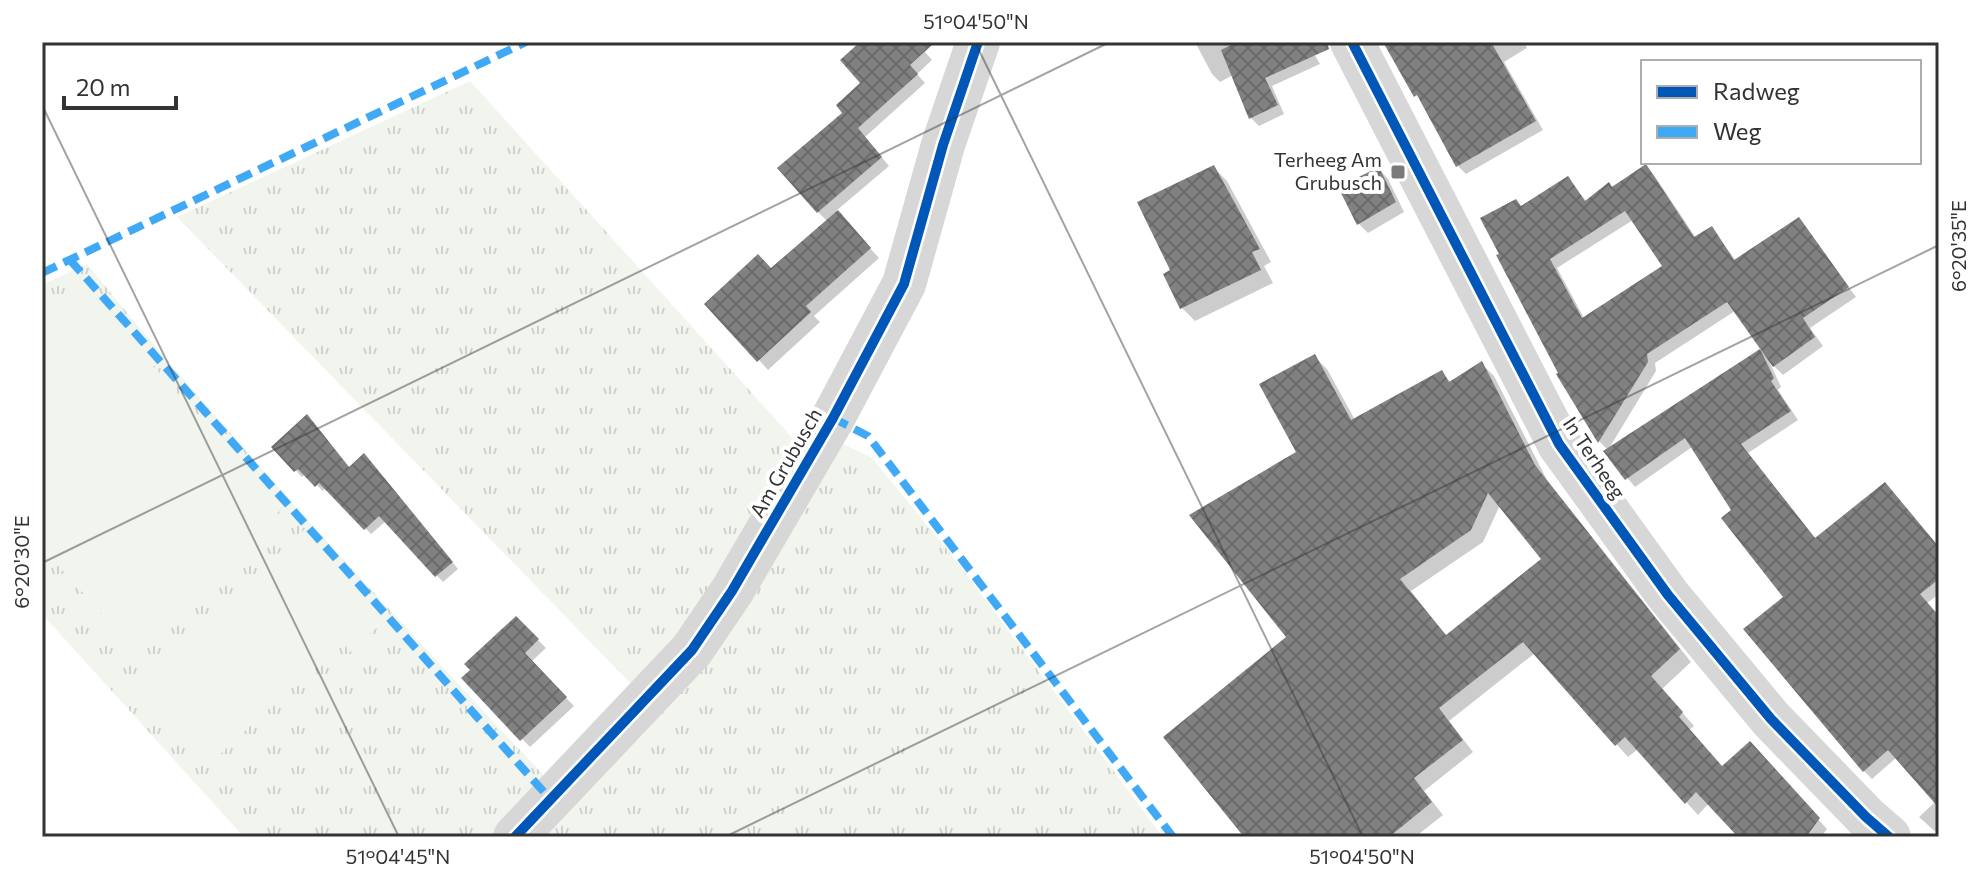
<svg xmlns="http://www.w3.org/2000/svg" width="1981" height="879" font-family="Commissioner,sans-serif">
  <defs>
    <pattern id="grass-tufts" width="24" height="20" patternUnits="userSpaceOnUse" patternTransform="scale(2)"><rect width="24" height="20" fill="#f1f5ed"/><path d="M3 7l-1-3M5 7V3M7 7l1-3M15 17l-1-3M17 17v-4M19 17l1-3" fill="none" stroke="#cfd2cc"/></pattern>
    <pattern id="building-cross-hatch" width="8" height="8" patternUnits="userSpaceOnUse" patternTransform="scale(2)"><rect width="8" height="8" fill="#818181"/><path d="M0 0l8 8M0 8l8-8" fill="none" stroke="#6a6a6a"/></pattern>
  </defs>
  <rect width="100%" height="100%" fill="#fff"/>
  <g fill="url(#grass-tufts)">
    <path d="M470,81L797,443L699,612L636,689L177,217Z"/>
    <path d="M87,264C232,442 390,611 547,779L491,837H244L42,614V285Z"/>
    <path d="M843,444L872,458L954,558L1163,837H532Z"/>
  </g>
  <g fill="#f1f5ed">
    <path d="M79,284L282,509L131,646L42,548V318Z"/>
    <path d="M306,528L388,617L351,652L341,642L205,768L132,689Z"/>
  </g>
  <g fill="#0003" fill-rule="evenodd">
    <path d="M863,42H935L925,52L932,60L917,74L925,83L865,137L889,166L836,211L879,258L814,316L820,322L768,370L759,360L772,271L828,222L818,212L845,113L863,84Z"/>
    <path d="M1195,42H1307L1320,64L1272,86L1284,114L1259,126L1251,118L1233,75L1220,82L1212,74Z"/>
    <path d="M1387,42H1524L1527,48L1504,62L1543,130L1466,174L1458,166Z"/>
    <path d="M1645,166L1654,175L1696,238L1712,228L1736,261L1799,220L1856,297L1810,328L1823,346L1783,375L1769,361L1781,387L1778,390L1798,420L1748,453L1816,539L1939,548V594L1926,604L1939,618V835L1919,817L1936,801L1897,757L1872,779L1864,771L1786,597L1692,447L1635,487L1606,452L1763,350L1735,311L1655,363L1656,371L1608,450L1600,442L1559,375L1522,208L1568,179L1587,202ZM1633,220L1664,267L1584,318L1557,268Z"/>
    <path d="M1213,167L1227,181L1271,262L1264,266L1273,283L1195,321L1182,308L1173,271Z"/>
    <path d="M1379,169L1388,179L1404,212L1368,233L1359,224Z"/>
    <path d="M1315,357L1327,369L1355,420L1441,373L1451,382L1482,364L1494,376L1547,480L1691,662L1662,689L1694,726L1689,730L1732,778L1698,815L1638,749L1628,757L1535,653L1449,721L1473,752L1424,791L1443,815L1415,837H1247L1289,637L1299,453ZM1500,505L1544,560L1447,637L1411,591L1483,542Z"/>
    <path d="M274,447L350,469L370,461L458,569L443,582L386,521L371,534L326,487L323,491L305,474L302,477Z"/>
    <path d="M516,618L546,648L531,662L574,706L530,747L464,678Z"/>
    <path d="M1779,776L1827,829L1821,837H1731Z"/>
  </g>
  <g fill="url(#building-cross-hatch)" fill-rule="evenodd">
    <path d="M860,42H935L910,65L918,74L858,128L882,157L817,213L777,168L842,113L836,105L860,83L840,60Z"/>
    <path d="M1237,42H1327L1329,49L1265,78L1278,105L1249,119L1221,50Z"/>
    <path d="M1383,42H1491L1536,121L1456,167L1417,95L1414,97Z"/>
    <path d="M1646,164L1694,237L1712,226L1734,260L1799,217L1849,287L1803,318L1815,337L1773,367L1727,302L1647,354L1648,362L1598,443L1556,374L1558,373L1496,255L1499,254L1480,218L1516,199L1521,206L1568,176L1585,201L1609,182L1612,187ZM1625,211L1662,266L1582,318L1550,259Z"/>
    <path d="M1214,165L1260,249L1252,252L1261,270L1180,309L1163,274L1170,270L1137,202Z"/>
    <path d="M1379,167L1396,202L1357,225L1338,187Z"/>
    <path d="M838,210L871,248L806,306L811,312L757,362L704,304L758,254L771,268Z"/>
    <path d="M1760,349L1774,378L1771,381L1791,411L1741,444L1815,538L1885,482L1939,547V579L1920,594L1939,616V808L1888,750L1863,772L1743,629L1783,597L1721,518L1731,510L1685,438L1625,480L1603,451Z"/>
    <path d="M1315,354L1351,420L1442,370L1449,382L1482,361L1535,465L1680,649L1651,676L1683,712L1679,717L1722,766L1750,741L1820,818L1806,837H1738L1696,792L1685,804L1625,737L1615,746L1523,642L1439,708L1463,740L1414,778L1432,802L1389,837H1244L1163,737L1286,637L1189,515L1296,452L1259,384ZM1488,493L1541,559L1446,635L1400,579L1471,530Z"/>
    <path d="M307,414L349,467L364,453L453,562L435,577L379,516L364,530L319,483L315,487L298,469L294,472L271,447Z"/>
    <path d="M516,616L539,639L525,653L567,697L520,741L461,678L470,670L464,664Z"/>
  </g>
  <g fill="none" stroke-linecap="round" stroke-linejoin="round">
    <g stroke="#d7d7d7" stroke-width="44">
      <path d="M1352,42L1559,444L1668,595L1771,719L1866,817L1889,837"/>
      <path d="M515,837L692,650L732,591L833,418L904,284L943,145L978,42"/>
    </g>
    <g stroke="#3fa9f5" stroke-width="8" stroke-dasharray="16 8" stroke-linecap="butt">
      <path d="M70,260L551,800"/>
      <path d="M42,273L526,42"/>
      <path d="M833,418L868,436L1173,837"/>
    </g>
    <defs>
      <g id="cycleway">
        <path d="M1352,42L1559,444L1668,595L1771,719L1866,817L1889,837"/>
        <path d="M515,837L692,650L732,591L833,418L904,284L943,145L978,42"/>
      </g>
    </defs>
    <use href="#cycleway" stroke="#fff" stroke-width="15"/>
    <use href="#cycleway" stroke="#0057b8" stroke-width="10"/>
  </g>
  <path fill="none" stroke="#333" stroke-width="2" stroke-opacity="0.45" d="M975,42L1363,837M42,105L399,837M42,563L1110,42M725,837L1939,245"/>
  <rect fill="#7a7a7a" stroke="#fff" stroke-width="3" x="1390" y="164" width="16" height="16" rx="4"/>
  <g text-anchor="middle" stroke-width="8" stroke-linejoin="round" paint-order="stroke">
    <g font-size="20" fill="#333" stroke="#fff" text-anchor="end">
      <text x="1382" y="167">Terheeg Am<tspan x="1382" dy="23">Grubusch</tspan></text>
    </g>
    <g font-size="20" fill="#333" stroke="#fff">
      <text transform="translate(1594 458) rotate(56)" y="7">In Terheeg</text>
      <text transform="translate(786 463) rotate(-60)" y="7">Am Grubusch</text>
    </g>
  </g>
  <rect width="1981" height="879" fill="none" stroke="#ffffff" stroke-width="88"/>
  <rect x="1641" y="60" width="280" height="104" fill="#ffffff" stroke="#adadad" stroke-width="2"/>
  <rect x="1657" y="86" width="40" height="12" fill="#0057b8" stroke="#adadad" stroke-width="2"/>
  <text x="1713" y="100" font-size="24" fill="#333333">Radweg</text>
  <rect x="1657" y="126" width="40" height="12" fill="#3fa9f5" stroke="#adadad" stroke-width="2"/>
  <text x="1713" y="140" font-size="24" fill="#333333">Weg</text>
  <path d="M64 96v12h112v-12" fill="none" stroke="#333333" stroke-width="4"/>
  <text x="76" y="96" font-size="24" fill="#333333" stroke="#ffffff" stroke-width="6" paint-order="stroke">20 m</text>
  <rect x="44" y="44" width="1893" height="791" fill="none" stroke="#333" stroke-width="3"/>
  <g font-size="20" text-anchor="middle" fill="#333">
    <text x="976" y="29">51°04'50"N</text>
    <text transform="translate(1959 246) rotate(-90)" y="7">6°20'35"E</text>
    <text transform="translate(22 562) rotate(-90)" y="7">6°20'30"E</text>
    <text x="398" y="864">51°04'45"N</text>
    <text x="1362" y="864">51°04'50"N</text>
  </g>
</svg>
